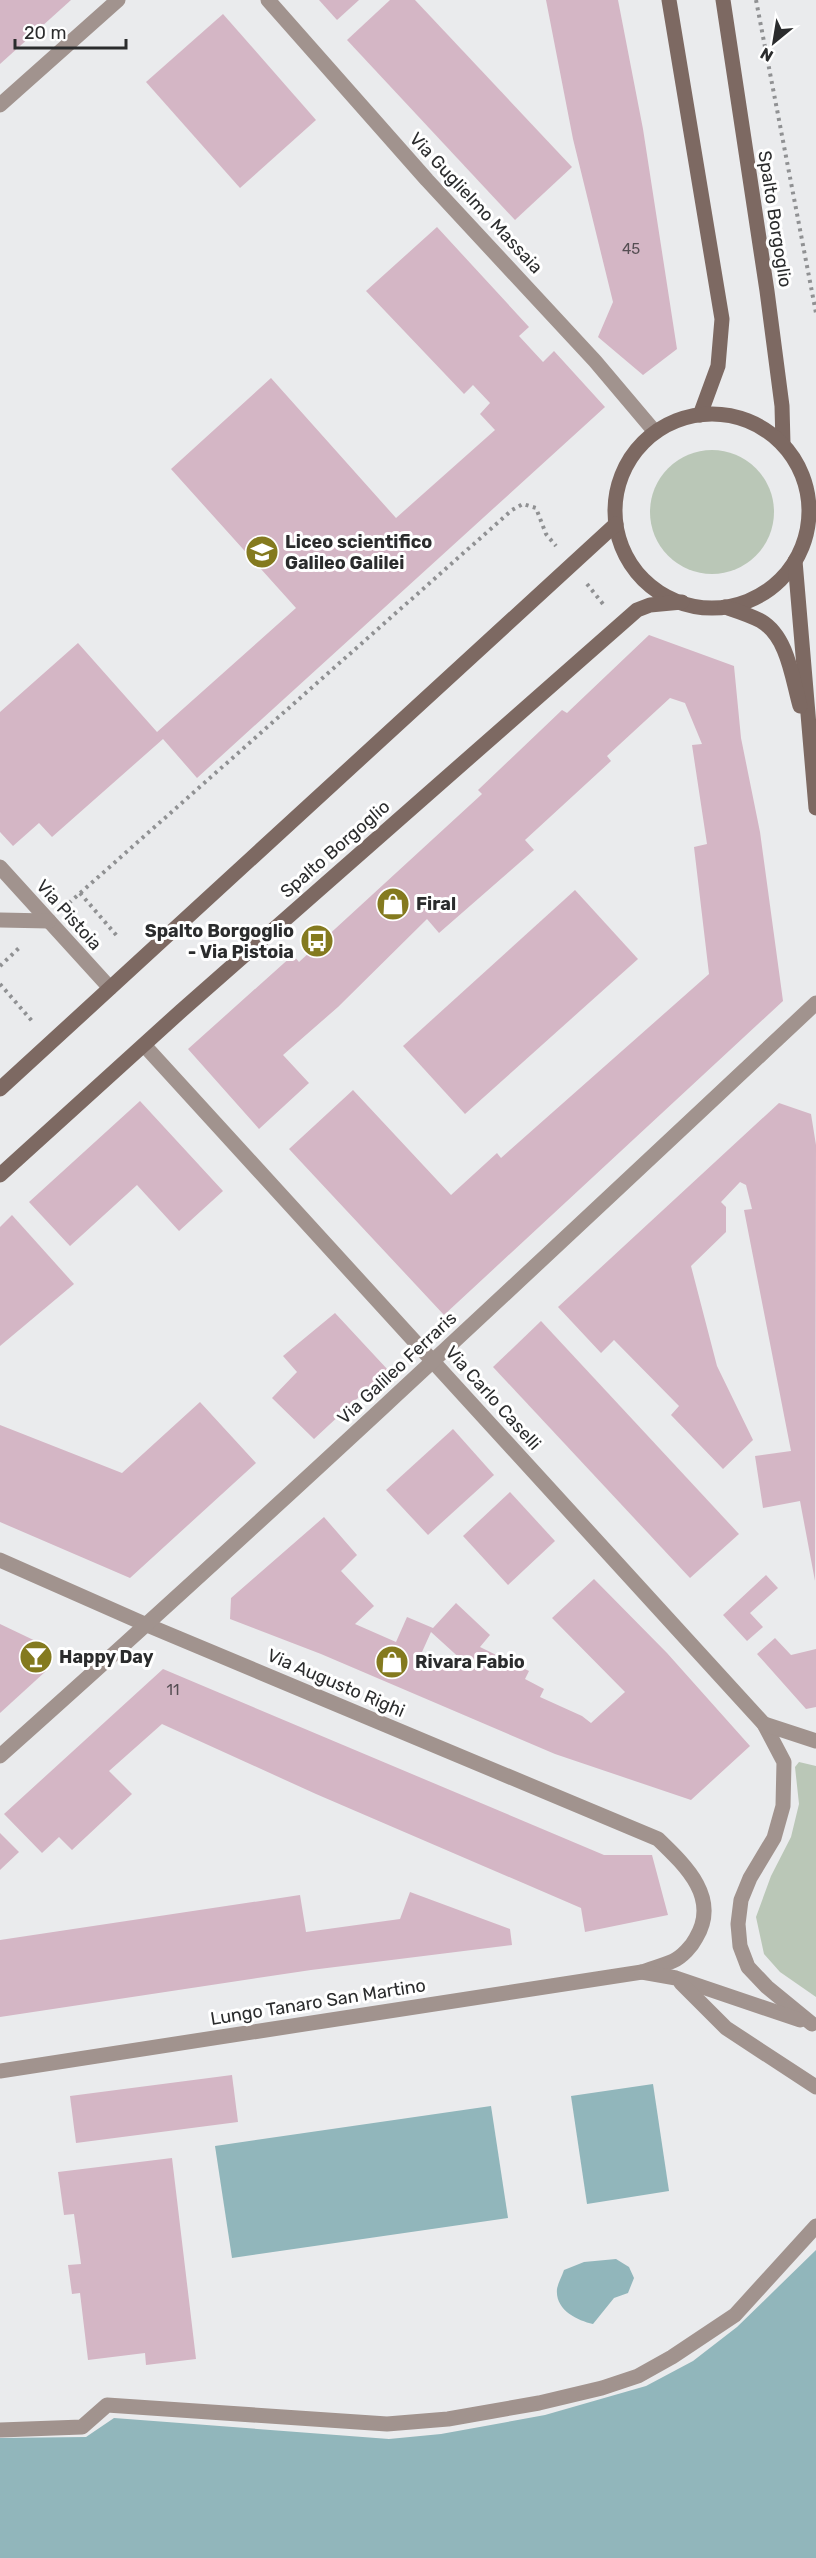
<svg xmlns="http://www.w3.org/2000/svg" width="816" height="2558" font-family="Rubik,sans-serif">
  <rect width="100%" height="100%" fill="#eaebed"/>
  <g fill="#bac7b7">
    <circle cx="712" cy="512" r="62"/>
    <path d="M799,1762L816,1766V1997L780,1972L764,1954L756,1917L771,1876L791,1837L799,1804L795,1767Z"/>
  </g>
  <g fill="#91b6bb">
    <path d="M653,2084L669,2191L587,2204L571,2096Z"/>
    <path d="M491,2106L508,2218L232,2258L215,2146Z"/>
    <path d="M816,2250V2558H0V2438L86,2437L114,2418L389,2439L441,2434L545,2415L646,2386L693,2361L737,2327Z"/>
    <path d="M616,2259L629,2267L634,2278L628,2293L614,2298L593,2324C577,2320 555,2310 557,2289C558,2283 562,2276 564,2270L584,2262Z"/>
  </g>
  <g fill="#d4b6c5" fill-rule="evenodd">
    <path d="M0,0H71L0,64Z"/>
    <path d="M319,0H359L337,20Z"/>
    <path d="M390,0H415L572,167L515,220L347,40Z"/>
    <path d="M546,0H618L643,129L677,349L643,375L598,337L613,302L573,139Z"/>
    <path d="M223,14L316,120L240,188L146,82Z"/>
    <path d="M437,227L529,327L519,336L543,362L554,351L605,407L197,778L163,739L52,837L39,823L13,846L0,832V712L78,643L157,732L296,608L171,469L271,378L396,518L495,430L480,414L490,403L473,385L464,394L366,291Z"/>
    <path d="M649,635L734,666L741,738L760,832L783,1001L444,1315L289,1149L353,1090L451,1195L497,1153L501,1158L709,974L694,847L707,844L692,745L702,744L685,703L670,698L607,756L611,761L525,840L534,850L439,933L427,919L338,1007L283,1055L309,1083L259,1129L188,1049L293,955L299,962L482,794L478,790L562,710L567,713Z"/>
    <path d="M575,890L638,959L465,1114L403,1046Z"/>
    <path d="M140,1101L223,1191L179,1231L137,1185L70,1246L29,1202Z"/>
    <path d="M779,1103L811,1114L816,1145L815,1581L800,1501L763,1508L755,1456L791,1451L744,1210L752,1209L746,1185L740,1182L721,1202L726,1207V1232L691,1266L717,1366L753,1440L723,1469L671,1415L679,1406L614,1340L601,1353L558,1307Z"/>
    <path d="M12,1215L74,1284L0,1346V1227Z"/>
    <path d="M335,1313L388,1370L314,1439L272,1398L297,1372L283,1356Z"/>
    <path d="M541,1321L739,1534L690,1578L493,1367Z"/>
    <path d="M200,1402L256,1463L130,1578L0,1522V1425L122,1473Z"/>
    <path d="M453,1429L494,1475L428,1535L386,1490Z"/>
    <path d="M510,1492L555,1541L508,1585L463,1536Z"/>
    <path d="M324,1517L357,1555L341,1571L374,1606L355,1624L396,1642L407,1617L433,1628L456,1603L490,1635L480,1647L529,1671L525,1679L544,1689L540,1697L582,1716L591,1723L625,1692L552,1618L594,1579L667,1653L750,1746L691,1800L555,1754L321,1654L230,1619L231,1598ZM431,1632L464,1662L459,1668L422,1652Z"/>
    <path d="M766,1575L778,1588L750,1613L763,1627L747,1641L723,1615Z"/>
    <path d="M0,1624L44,1645L46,1671L0,1713Z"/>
    <path d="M775,1638L791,1655L816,1649V1707L806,1709L757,1654Z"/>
    <path d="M163,1669L604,1855H652L668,1915L585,1932L581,1908L316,1794L162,1724L109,1771L132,1794L72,1850L59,1837L42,1853L4,1814Z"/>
    <path d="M0,1833L19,1852L0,1870Z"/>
    <path d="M410,1892L510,1929L512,1945L311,1970L0,2017V1940L300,1895L306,1932L400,1919Z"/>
    <path d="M232,2075L238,2122L76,2143L70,2096Z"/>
    <path d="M172,2158L196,2359L146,2365L145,2353L88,2360L80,2293L72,2294L68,2265L81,2264L74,2214L64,2215L58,2172Z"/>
  </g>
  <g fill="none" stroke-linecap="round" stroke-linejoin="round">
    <g stroke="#909193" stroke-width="4" stroke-dasharray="3 4.5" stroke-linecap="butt">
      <path d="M756,0L816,313"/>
      <path d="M587,584L603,604"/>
      <path d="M80,893L117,936"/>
      <path d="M69,903L512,510L523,504L536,508L546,534L556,546"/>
      <path d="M0,966L19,948"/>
      <path d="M0,984L32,1021"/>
    </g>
    <g stroke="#a1938e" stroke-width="15">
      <path d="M268,0L427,180L595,361L655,432"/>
      <path d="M0,105L118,0"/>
      <path d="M0,867L110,988"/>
      <path d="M0,920L49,921"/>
      <path d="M144,1045L764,1724L784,1762L783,1806L774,1838L750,1878L741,1900L738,1924L740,1946L748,1967L767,1987L812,2024"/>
      <path d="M0,1560L147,1625L658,1839C686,1866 720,1898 696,1938C692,1946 682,1957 673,1961C664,1965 653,1968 642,1972L0,2071"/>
      <path d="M764,1724L816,1741"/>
      <path d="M0,1756C276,1510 546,1256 816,1003"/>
      <path d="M642,1972L676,1978L800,2020"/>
      <path d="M681,1983L726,2028L816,2087"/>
      <path d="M0,2430L82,2427L107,2405L387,2424L448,2419L539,2403L602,2388L638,2376L672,2357L735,2315L816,2226"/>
    </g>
    <g stroke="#7d6962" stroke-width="15">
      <path d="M669,0L722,319L718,366L700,415"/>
      <path d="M723,0L767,291L782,406L783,444"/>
      <circle cx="712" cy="511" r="97"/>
      <path d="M795,561L816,808"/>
      <path d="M725,607C737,611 750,615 761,621C788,637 792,678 800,706"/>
      <path d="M0,1089L616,524"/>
      <path d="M0,1175L181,1011L637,610L650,605L682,602"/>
    </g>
  </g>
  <defs>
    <symbol id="school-disc" viewBox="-11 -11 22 22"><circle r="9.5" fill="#847a1f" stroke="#fff"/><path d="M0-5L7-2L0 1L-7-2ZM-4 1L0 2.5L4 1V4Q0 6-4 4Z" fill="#fff"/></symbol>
    <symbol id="shop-disc" viewBox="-11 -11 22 22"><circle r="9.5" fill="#847a1f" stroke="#fff"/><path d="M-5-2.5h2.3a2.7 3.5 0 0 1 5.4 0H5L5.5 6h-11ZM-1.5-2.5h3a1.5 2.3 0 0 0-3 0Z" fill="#fff"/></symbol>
    <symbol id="bus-disc" viewBox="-11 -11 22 22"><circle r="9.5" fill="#847a1f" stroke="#fff"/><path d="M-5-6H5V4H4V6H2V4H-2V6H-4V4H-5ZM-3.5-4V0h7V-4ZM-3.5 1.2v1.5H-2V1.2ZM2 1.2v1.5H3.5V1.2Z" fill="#fff"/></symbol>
    <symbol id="bar-disc" viewBox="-11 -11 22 22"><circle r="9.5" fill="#847a1f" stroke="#fff"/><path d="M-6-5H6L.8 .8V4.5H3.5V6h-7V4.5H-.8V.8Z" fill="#fff"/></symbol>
  </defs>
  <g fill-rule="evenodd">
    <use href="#school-disc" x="243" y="533" width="38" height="38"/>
    <use href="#shop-disc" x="374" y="885" width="38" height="38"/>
    <use href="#bus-disc" x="298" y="922" width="38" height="38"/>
    <use href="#bar-disc" x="17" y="1638" width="38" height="38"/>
    <use href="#shop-disc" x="373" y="1643" width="38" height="38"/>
  </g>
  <g text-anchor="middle" stroke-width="6" stroke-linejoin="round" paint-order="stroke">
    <g font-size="15" fill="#554e53">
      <text x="631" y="254">45</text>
      <text x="173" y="1695">11</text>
    </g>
    <g font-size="18" fill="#2b2c2d" stroke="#fff">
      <text transform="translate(476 203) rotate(47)" y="6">Via Guglielmo Massaia</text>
      <text transform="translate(775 219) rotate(81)" y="6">Spalto Borgoglio</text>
      <text transform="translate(335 849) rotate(-41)" y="6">Spalto Borgoglio</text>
      <text transform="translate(69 915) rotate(48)" y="6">Via Pistoia</text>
      <text transform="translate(397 1368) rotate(-43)" y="6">Via Galileo Ferraris</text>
      <text transform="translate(493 1398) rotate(48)" y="6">Via Carlo Caselli</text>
      <text transform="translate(336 1683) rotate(23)" y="6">Via Augusto Righi</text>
      <text transform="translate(318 2002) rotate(-9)" y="6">Lungo Tanaro San Martino</text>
    </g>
    <g font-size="18" font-weight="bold" fill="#2b2c2d" stroke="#fff" text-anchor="start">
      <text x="285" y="548">Liceo scientifico<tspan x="285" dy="21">Galileo Galilei</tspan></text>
      <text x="416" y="910">Firal</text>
      <text x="294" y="937" text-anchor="end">Spalto Borgoglio<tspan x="294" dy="21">- Via Pistoia</tspan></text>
      <text x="59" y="1663">Happy Day</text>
      <text x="415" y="1668">Rivara Fabio</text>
    </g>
  </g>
  <g transform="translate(774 42) rotate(210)" stroke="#ffffff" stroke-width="4.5" paint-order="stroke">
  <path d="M0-4.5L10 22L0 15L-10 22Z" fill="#2b2c2d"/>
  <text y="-9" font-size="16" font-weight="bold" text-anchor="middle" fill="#2b2c2d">N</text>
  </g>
  <path d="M15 39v9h111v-9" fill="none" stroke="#2b2c2d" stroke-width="3"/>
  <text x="24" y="39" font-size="18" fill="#2b2c2d" stroke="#ffffff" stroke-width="4.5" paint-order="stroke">20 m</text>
</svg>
